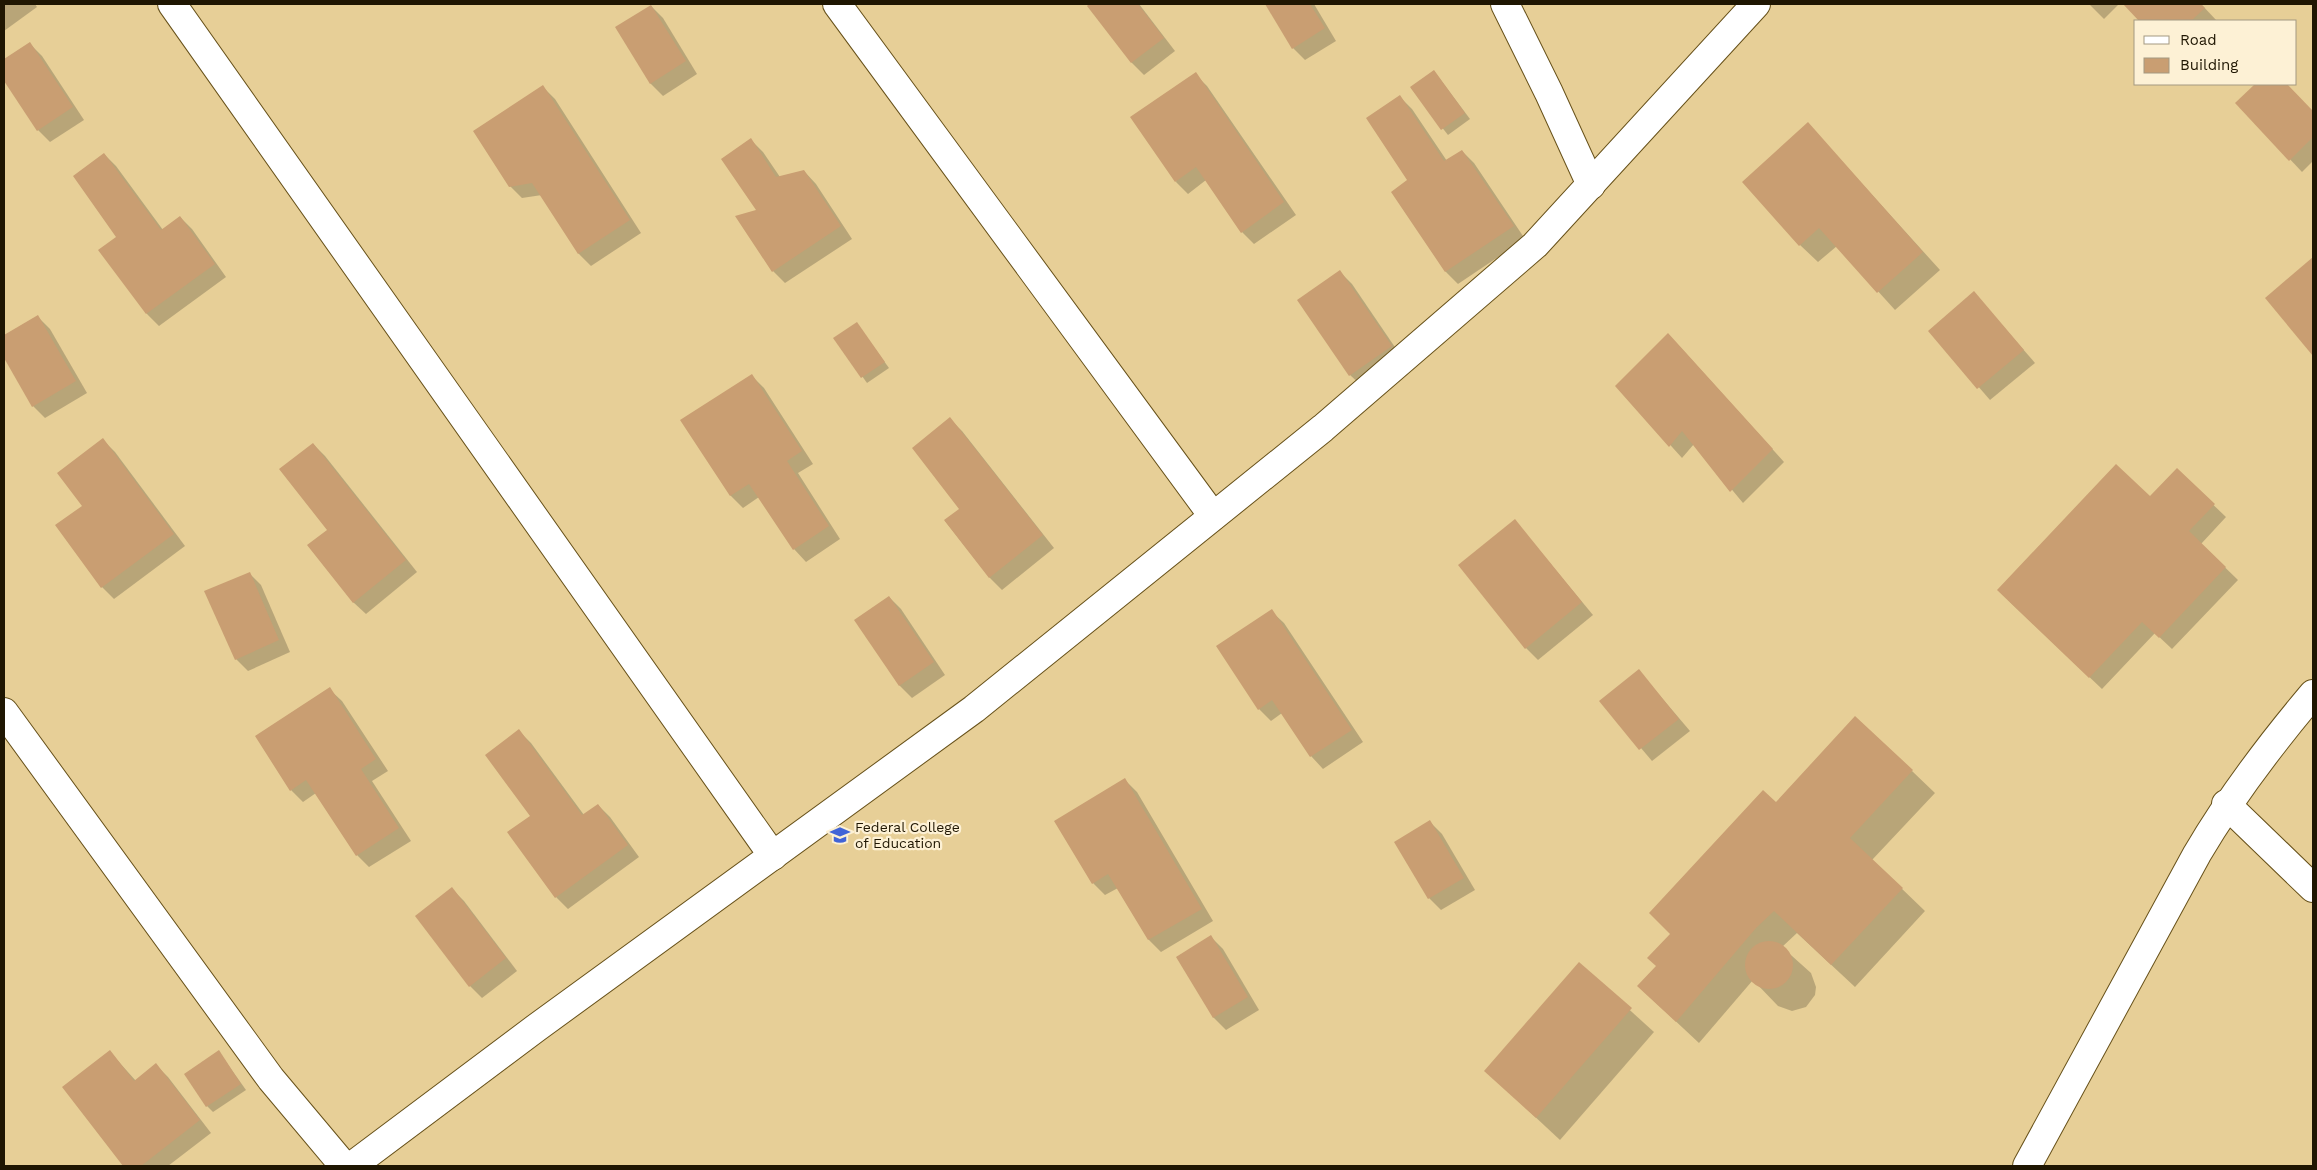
<svg xmlns="http://www.w3.org/2000/svg" width="2317" height="1170" font-family="'Work Sans',sans-serif">
  <rect width="100%" height="100%" fill="#e7cf97"/>
  <g fill="#0003">
    <path d="M4,4H35L37,7L4,31Z"/>
    <path d="M1091,4H1139L1175,51L1144,75L1132,63L1089,6Z"/>
    <path d="M1266,4H1314L1336,41L1305,60L1293,48Z"/>
    <path d="M2089,4H2119L2104,19Z"/>
    <path d="M2124,4H2201L2217,21H2141Z"/>
    <path d="M651,6L663,18L697,74L663,96L651,84L617,28Z"/>
    <path d="M30,44L42,56L84,120L50,142L38,130L4,78V61Z"/>
    <path d="M1434,71L1470,119L1448,135L1411,88Z"/>
    <path d="M1195,74L1207,86L1296,215L1254,244L1242,232L1206,180L1188,194L1176,182Z"/>
    <path d="M2256,84H2286L2313,112V161L2302,172L2237,103Z"/>
    <path d="M543,87L555,99L641,233L591,266L579,254L542,195L522,198L510,186Z"/>
    <path d="M1400,97L1412,109L1447,161L1462,151L1474,163L1525,239L1458,284L1446,272L1393,192L1409,181Z"/>
    <path d="M1808,124L1940,270L1895,310L1837,246L1818,262L1800,245Z"/>
    <path d="M751,140L763,152L780,177L804,171L816,184L852,239L785,283L773,271L737,217L758,211Z"/>
    <path d="M104,154L116,166L163,230L180,217L192,229L226,277L159,326L147,314L118,237Z"/>
    <path d="M2313,259V354L2267,298Z"/>
    <path d="M1340,272L1352,284L1403,359L1363,387L1350,375Z"/>
    <path d="M1974,293L2035,363L1990,400L1930,331Z"/>
    <path d="M38,317L50,329L87,393L45,418L33,406L4,355V337Z"/>
    <path d="M857,324L889,368L867,383L835,338Z"/>
    <path d="M1680,347L1784,462L1743,503L1694,444L1682,458L1617,386Z"/>
    <path d="M752,376L764,388L813,464L798,473L840,539L806,562L794,549L759,497L743,508L731,496L682,421Z"/>
    <path d="M950,419L962,431L1054,548L1002,590L990,578L945,521L961,509Z"/>
    <path d="M103,440L115,452L185,546L114,599L102,587L84,506Z"/>
    <path d="M313,444L325,456L417,572L366,614L353,602Z"/>
    <path d="M2177,470L2226,517L2201,544L2238,580L2172,649L2155,633L2102,689L2010,602L2150,498Z"/>
    <path d="M1515,521L1593,615L1538,660L1526,648Z"/>
    <path d="M249,573L261,585L290,652L248,671L236,659Z"/>
    <path d="M889,597L901,609L945,675L912,698L900,686L856,621Z"/>
    <path d="M1271,611L1284,623L1363,742L1323,769L1311,756L1282,713L1271,721L1259,709Z"/>
    <path d="M1639,671L1690,731L1652,761L1601,701Z"/>
    <path d="M329,689L342,701L388,771L372,781L411,841L369,867L357,855L316,793L303,802L291,790Z"/>
    <path d="M519,731L531,743L584,815L598,805L610,817L639,857L568,909L556,897L509,832L531,816Z"/>
    <path d="M1912,771L1935,793L1872,860L1925,911L1855,987L1797,933L1782,947L1811,973L1816,987L1815,995L1806,1007L1792,1011L1778,1006L1753,980L1699,1043L1638,986L1657,966L1671,934L1776,804Z"/>
    <path d="M1125,780L1137,792L1213,921L1161,952L1149,940L1118,888L1105,895L1093,883Z"/>
    <path d="M1430,822L1442,834L1475,890L1441,910L1429,898Z"/>
    <path d="M452,889L464,901L517,971L482,998L470,986L417,917Z"/>
    <path d="M1211,937L1223,949L1259,1010L1226,1030L1214,1018L1177,957Z"/>
    <path d="M1579,964L1654,1032L1560,1140L1486,1071Z"/>
    <path d="M110,1052L136,1081L156,1065L168,1077L211,1133L168,1166H125L64,1088Z"/>
    <path d="M219,1052L246,1090L213,1112L207,1106Z"/>
  </g>
  <g fill="#c99e72">
    <path d="M1089,4H1138L1164,38L1131,63L1087,6Z"/>
    <path d="M1265,4H1310L1325,28L1292,49Z"/>
    <path d="M2123,4H2201L2205,8L2191,21H2139Z"/>
    <path d="M651,5L686,61L650,84L615,27Z"/>
    <path d="M30,42L73,107L37,131L4,81V59Z"/>
    <path d="M1434,70L1465,113L1441,130L1410,87Z"/>
    <path d="M1196,72L1284,202L1241,233L1196,167L1175,182L1130,117Z"/>
    <path d="M2255,84H2287L2313,111V137L2289,161L2235,103Z"/>
    <path d="M543,85L630,220L578,254L532,183L509,187L473,131Z"/>
    <path d="M1400,95L1444,161L1462,150L1514,226L1445,272L1391,192L1407,180L1366,118Z"/>
    <path d="M1808,122L1923,252L1877,293L1819,228L1799,246L1742,182Z"/>
    <path d="M751,138L776,177L804,170L841,226L772,272L735,216L756,210L721,159Z"/>
    <path d="M104,153L161,230L180,216L215,264L146,314L98,250L116,237L73,176Z"/>
    <path d="M2313,257V356L2265,298Z"/>
    <path d="M1340,270L1392,346L1349,376L1297,300Z"/>
    <path d="M1974,291L2024,350L1977,389L1928,331Z"/>
    <path d="M38,315L76,381L32,407L4,358V335Z"/>
    <path d="M857,322L885,362L861,378L833,338Z"/>
    <path d="M1668,333L1773,449L1730,492L1682,431L1669,447L1615,386Z"/>
    <path d="M752,374L802,451L787,461L829,526L793,550L749,484L730,496L680,420Z"/>
    <path d="M950,417L1043,535L989,578L944,520L959,509L912,448Z"/>
    <path d="M103,438L174,534L101,588L55,525L82,506L57,473Z"/>
    <path d="M313,443L406,560L353,603L307,545L327,530L279,469Z"/>
    <path d="M2116,464L2150,496L2177,468L2215,504L2189,531L2226,567L2159,638L2142,622L2089,678L1997,590Z"/>
    <path d="M1515,519L1582,602L1525,649L1458,565Z"/>
    <path d="M250,572L279,640L235,660L204,591Z"/>
    <path d="M889,596L934,662L899,686L854,620Z"/>
    <path d="M1272,609L1352,730L1310,757L1272,700L1258,710L1216,646Z"/>
    <path d="M1639,669L1679,719L1639,750L1599,701Z"/>
    <path d="M330,687L376,759L361,769L399,828L356,856L306,780L290,791L255,736Z"/>
    <path d="M1855,716L1913,770L1850,838L1903,888L1831,965L1774,911L1756,928L1676,1022L1637,986L1656,966L1647,958L1670,934L1649,913L1763,790L1776,802Z"/>
    <path d="M519,729L582,815L598,804L628,845L555,898L507,832L530,816L485,755Z"/>
    <path d="M1125,778L1202,909L1148,940L1108,874L1092,884L1054,821Z"/>
    <path d="M1430,820L1464,878L1428,899L1394,842Z"/>
    <path d="M452,887L506,958L469,987L415,916Z"/>
    <path d="M1211,935L1248,997L1213,1018L1176,957Z"/>
    <circle cx="1769" cy="965" r="24"/>
    <path d="M1579,962L1632,1008L1536,1118L1484,1071Z"/>
    <path d="M110,1050L134,1081L156,1063L200,1120L141,1166H123L62,1087Z"/>
    <path d="M219,1050L241,1084L206,1107L184,1074Z"/>
  </g>
  <g fill="none" stroke-linecap="round" stroke-linejoin="round">
    <defs>
      <g id="street">
        <path d="M172,4L773,856"/>
        <path d="M837,4L1213,516"/>
        <path d="M1505,4L1549,93L1591,185"/>
        <path d="M4,712L271,1079L344,1166"/>
        <path d="M2226,804L2313,888"/>
        <path d="M352,1166L536,1028L974,709L1323,428L1535,245L1756,4"/>
      </g>
      <path id="secondary" d="M2027,1166L2197,854C2231,796 2270,745 2313,694"/>
    </defs>
    <use href="#street" stroke="#67511a" stroke-width="30"/>
    <use href="#secondary" stroke="#67511a" stroke-width="30"/>
    <use href="#street" stroke="#fff" stroke-width="28"/>
    <use href="#secondary" stroke="#fff" stroke-width="28"/>
  </g>
  <defs>
    <symbol id="school-bare" viewBox="-9 -9 18 18"><path d="M0-5L7-2L0 1L-7-2ZM-4 1L0 2.5L4 1V4Q0 6-4 4Z" fill="#4164d7" stroke="#fdf1d5" stroke-width="2.5" paint-order="stroke"/></symbol>
  </defs>
  <g fill-rule="evenodd">
    <use href="#school-bare" x="826" y="821" width="28" height="28"/>
  </g>
  <g text-anchor="middle" stroke-width="4.5" stroke-linejoin="round" paint-order="stroke">
    <g font-size="14" fill="#1f1602" stroke="#fdf1d5" text-anchor="start">
      <text x="855" y="832">Federal College<tspan x="855" dy="16">of Education</tspan></text>
    </g>
  </g>
  <rect width="2317" height="1170" fill="none" stroke="#1f1602" stroke-width="10"/>
  <rect x="2134" y="20" width="162" height="65" fill="#fdf1d5" stroke="#a49981"/>
  <rect x="2144" y="36" width="25" height="8" fill="#ffffff" stroke="#a49981"/>
  <text x="2180" y="45" font-size="15" fill="#1f1602">Road</text>
  <rect x="2144" y="58" width="25" height="15" fill="#c99e72" stroke="#a49981"/>
  <text x="2180" y="70" font-size="15" fill="#1f1602">Building</text>
</svg>
